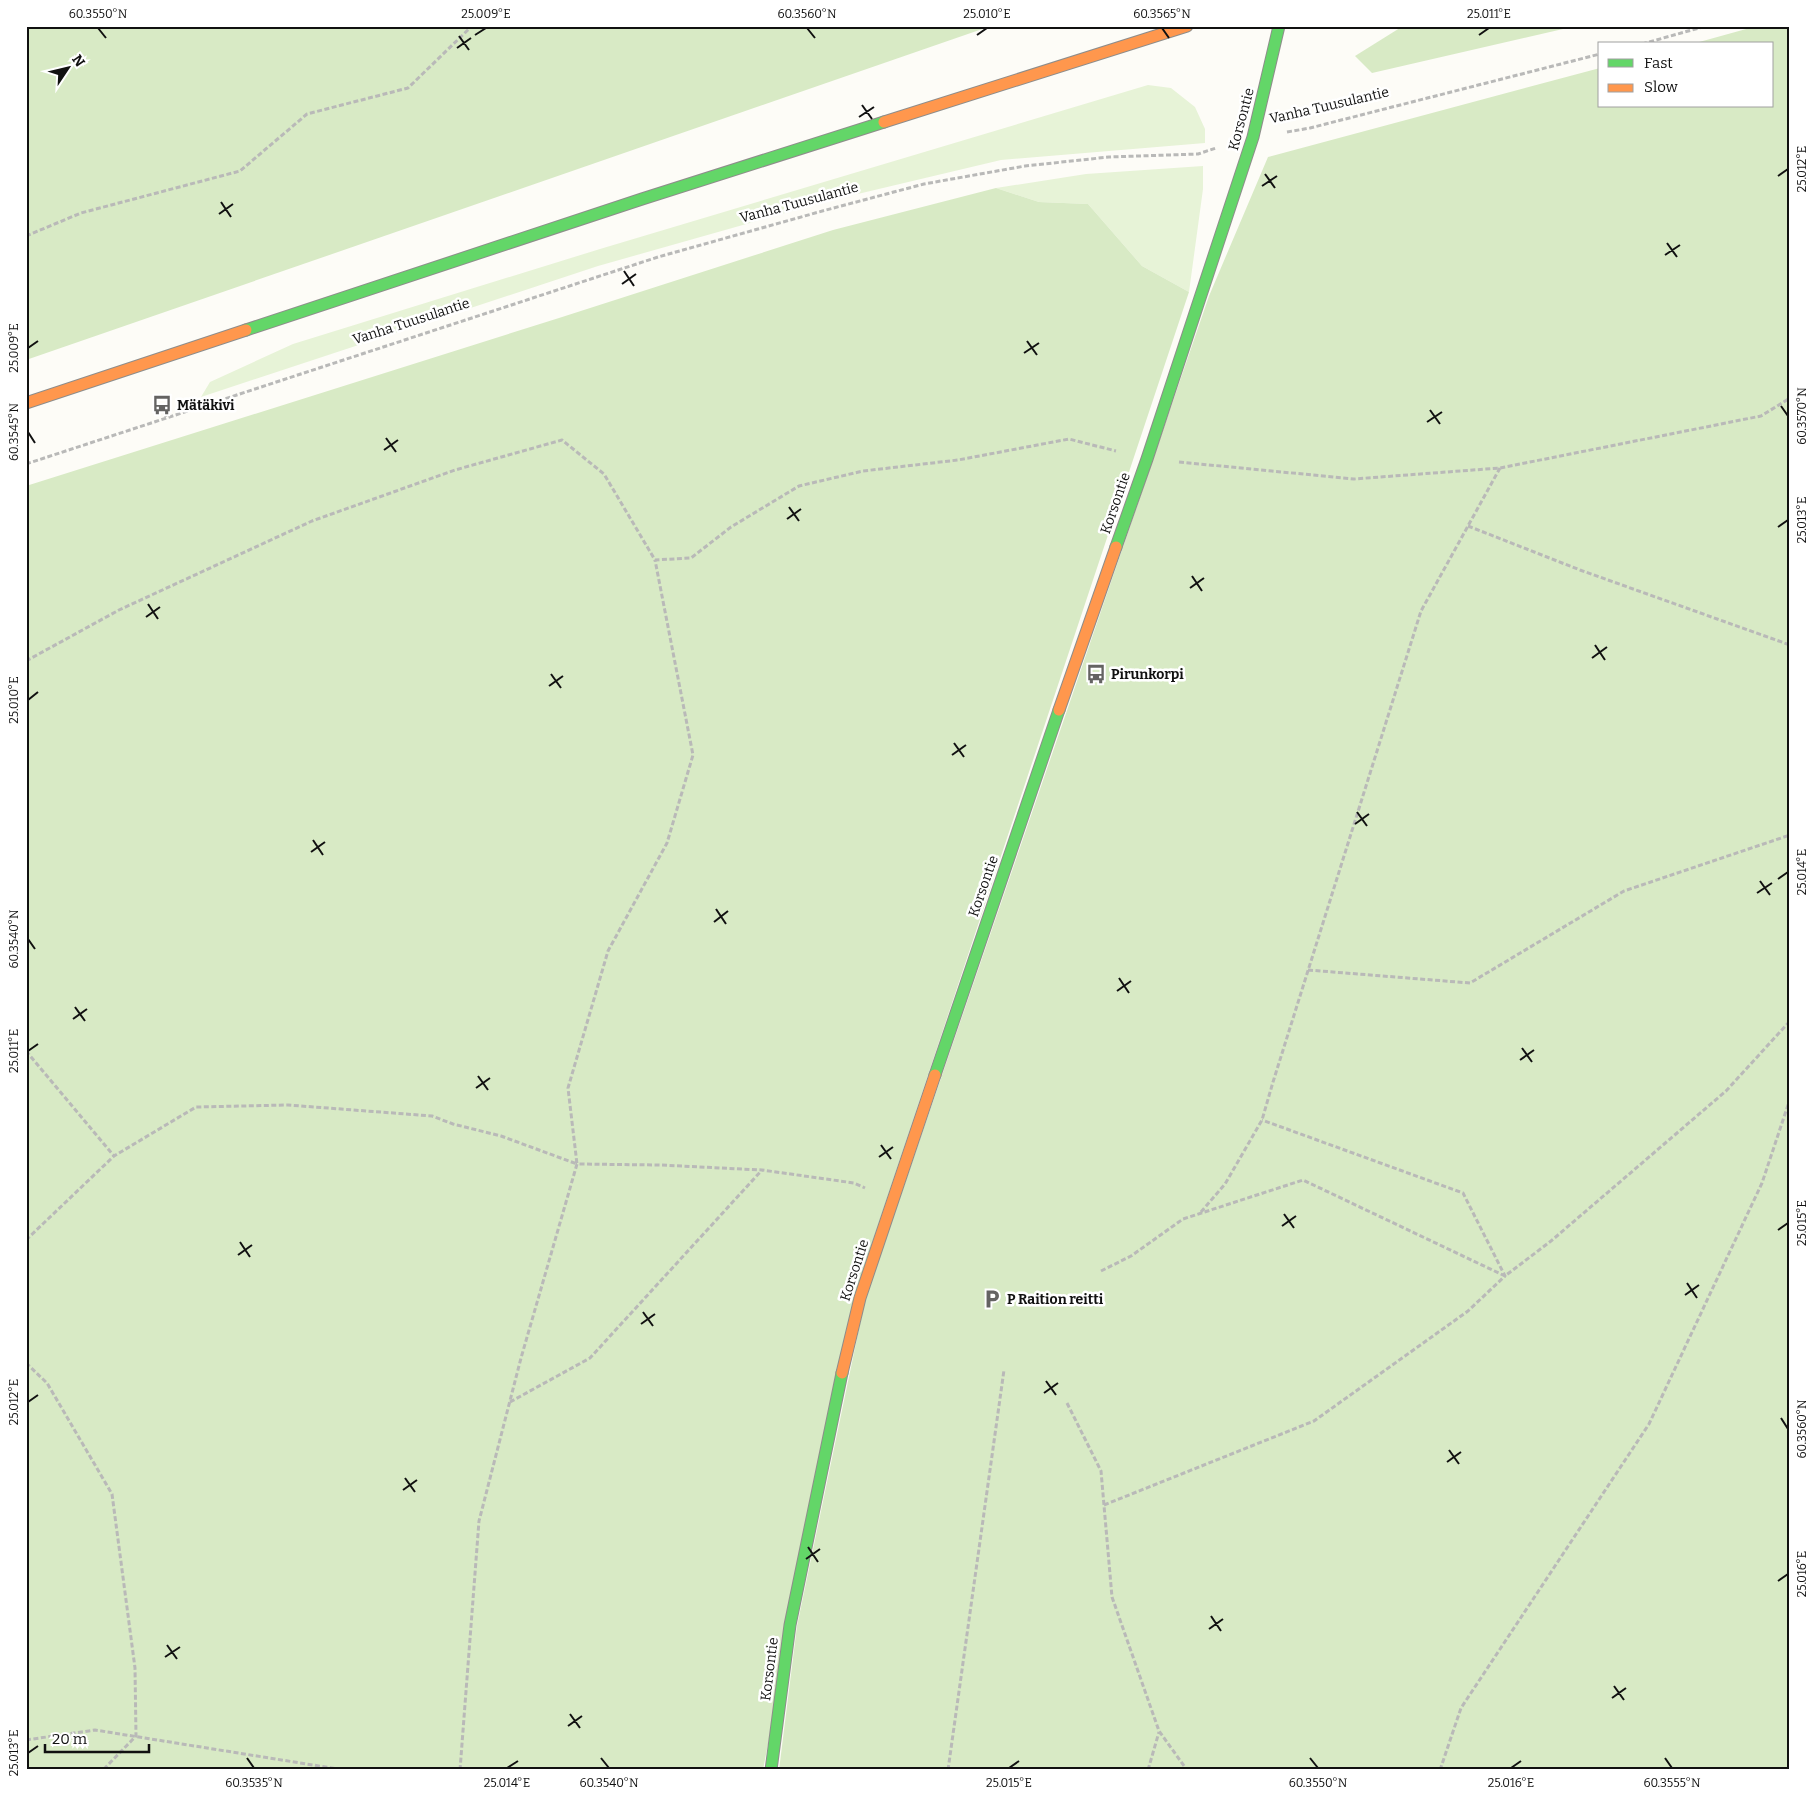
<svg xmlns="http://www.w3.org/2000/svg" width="1816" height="1796" font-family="Bitter,serif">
  <rect width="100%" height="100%" fill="#fdfcf7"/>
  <g fill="#e7f3d7">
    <path d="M1148,85L1171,88L1195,107L1205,129V143L1001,160L824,202L598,266L201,397L210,382L293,344L600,249Z"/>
    <path d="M1203,166V189L1189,292L1142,266L1088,204L1039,202L996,188L1086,174Z"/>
  </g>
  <g fill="#d8eac5">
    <path d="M26,26H991L26,360Z"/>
    <path d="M1403,26H1576L1372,73L1355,56Z"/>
    <path d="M1757,26H1790V1770H779L797,1626L865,1300L1209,296L1268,157L1600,68V106H1772V44H1692Z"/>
    <path d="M996,188L1039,202L1088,204L1142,266L1189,292L854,1297L763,1770H26V486L559,318L833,230Z"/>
  </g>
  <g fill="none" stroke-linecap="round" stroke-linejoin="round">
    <defs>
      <g id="fast">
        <path d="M246,330L642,199L884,122"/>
        <path d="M1116,547L1147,459L1253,137L1279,26"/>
        <path d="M935,1075L1059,710"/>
        <path d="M771,1770L790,1625L842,1373"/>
      </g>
      <g id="slow">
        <path d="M884,122L1187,26"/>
        <path d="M26,403L246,330"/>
        <path d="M1059,710L1116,547"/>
        <path d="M842,1373L860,1298L935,1075"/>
      </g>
    </defs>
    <use href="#fast" stroke="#8e8d8b" stroke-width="13"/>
    <use href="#slow" stroke="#8e8d8b" stroke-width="13"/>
    <g stroke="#b9b9b8" stroke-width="3" stroke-dasharray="5 2.5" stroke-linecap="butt">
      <path d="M1642,44L1706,26"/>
      <path d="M1287,132L1310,128L1600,54"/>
      <path d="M26,236L81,213L240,171L307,114L408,88L472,26"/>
      <path d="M162,405L166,417"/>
      <path d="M1179,462L1354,479L1500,468L1761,416L1790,398"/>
      <path d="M26,464L658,257L826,210L924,184L1025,166L1109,157L1198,154L1216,148"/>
      <path d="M1468,526L1580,570L1790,645"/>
      <path d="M26,661L119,610L312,521L455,470L562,440L604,474L655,560L691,558L731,527L799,486L863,471L958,460L1069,439L1116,451"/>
      <path d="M1308,970L1470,983L1624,891L1790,835"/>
      <path d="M26,1051L114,1156"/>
      <path d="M1201,1212L1225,1184L1262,1120L1273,1082L1421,611L1500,468"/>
      <path d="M26,1240L114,1156L196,1107L288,1105L432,1116L453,1124L501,1136L577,1164L568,1088L608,951L667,843L693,755L655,560"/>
      <path d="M1101,1271L1131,1256L1183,1219L1303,1180L1505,1276L1551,1241L1726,1091L1790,1021"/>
      <path d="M26,1363L47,1383L112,1494L135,1668L136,1736L103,1770"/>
      <path d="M510,1402L590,1358L762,1170"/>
      <path d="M1067,1403L1101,1471L1112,1597L1159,1731L1187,1770"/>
      <path d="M1104,1505L1314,1421L1468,1311L1505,1276L1463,1193L1262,1120"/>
      <path d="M26,1740L95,1730L344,1770"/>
      <path d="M460,1770L479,1521L521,1358L577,1164L660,1165L762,1170L854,1183L865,1188"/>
      <path d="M948,1770L1004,1370"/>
      <path d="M1148,1770L1159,1732"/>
      <path d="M1440,1770L1461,1708L1649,1424L1762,1183L1790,1099"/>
    </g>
    <use href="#fast" stroke="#63d668" stroke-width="11"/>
    <use href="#slow" stroke="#ff974d" stroke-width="11"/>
  </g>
  <path fill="none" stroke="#111" stroke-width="2" d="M98,28L106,38M807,28L815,38M1162,28L1169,38M475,35L486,28M977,35L987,28M1479,35L1489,28M459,36L469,50M457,48L471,38M862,105L872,119M859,117L874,107M1265,174L1275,188M1778,176L1788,169M1262,186L1277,176M221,202L231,217M219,214L233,204M1667,243L1677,257M1665,255L1680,245M624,271L634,286M622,284L636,274M1027,341L1037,355M28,348L38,341M1024,353L1039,343M1781,406L1788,416M1430,410L1440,424M1427,422L1442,412M28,432L35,443M386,438L396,452M384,450L398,440M789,507L799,521M787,519L801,509M1778,527L1788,520M1192,576L1202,591M1190,588L1204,578M148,604L158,619M146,617L160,607M1595,645L1605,660M1592,658L1607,647M551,674L561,688M549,686L563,676M28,700L38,692M954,743L964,757M952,755L966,745M1357,812L1367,826M1355,824L1369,814M313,840L323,855M311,852L325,842M1778,879L1788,872M1760,881L1770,895M1757,893L1772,883M716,909L726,924M714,922L728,911M28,939L35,949M1119,978L1129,993M1117,991L1131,981M75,1007L85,1021M73,1019L87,1009M1522,1048L1532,1062M28,1051L38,1044M1520,1060L1534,1050M478,1076L488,1090M476,1088L490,1078M881,1145L891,1159M879,1157L893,1147M1284,1214L1294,1228M1282,1226L1296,1216M1778,1230L1788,1223M240,1242L250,1257M238,1255L252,1245M1687,1283L1697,1298M1685,1295L1699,1285M643,1312L653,1326M641,1324L655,1314M1046,1381L1056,1395M1044,1393L1058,1383M28,1402L38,1395M1781,1418L1788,1429M1449,1450L1459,1464M1447,1462L1461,1452M405,1478L415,1492M403,1490L417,1480M808,1547L818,1562M806,1559L820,1549M1778,1581L1788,1574M1211,1616L1221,1631M1209,1629L1223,1619M167,1645L177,1659M165,1657L180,1647M1614,1686L1624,1700M1612,1698L1626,1688M570,1714L580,1728M568,1726L582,1716M28,1753L38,1746M247,1758L254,1768M601,1758L609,1768M1310,1758L1318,1768M1665,1758L1672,1768M507,1768L518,1761M1009,1768L1019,1761M1511,1768L1521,1761"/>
  <defs>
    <symbol id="bus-bare" viewBox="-9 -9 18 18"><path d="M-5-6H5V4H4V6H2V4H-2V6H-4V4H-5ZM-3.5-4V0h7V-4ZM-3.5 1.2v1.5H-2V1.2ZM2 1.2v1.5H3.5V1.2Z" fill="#646362" stroke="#fff" stroke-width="2.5" paint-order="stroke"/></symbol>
    <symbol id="parking-bare" viewBox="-9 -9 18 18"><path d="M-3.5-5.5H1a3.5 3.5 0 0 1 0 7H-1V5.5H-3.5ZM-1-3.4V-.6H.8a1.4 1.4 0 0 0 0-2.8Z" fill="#646362" stroke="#fff" stroke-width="2.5" paint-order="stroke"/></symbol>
  </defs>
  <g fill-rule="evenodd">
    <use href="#bus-bare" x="148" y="391" width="28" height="28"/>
    <use href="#bus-bare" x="1082" y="660" width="28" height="28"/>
    <use href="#parking-bare" x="978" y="1285" width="28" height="28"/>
  </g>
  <g text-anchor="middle" stroke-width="5" stroke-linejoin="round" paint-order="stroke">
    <g font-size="14" fill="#111" stroke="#fff">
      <text transform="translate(1329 105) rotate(-13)" y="5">Vanha Tuusulantie</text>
      <text transform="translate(1241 119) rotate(-75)" y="5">Korsontie</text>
      <text transform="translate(799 202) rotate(-15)" y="5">Vanha Tuusulantie</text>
      <text transform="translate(411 321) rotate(-18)" y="5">Vanha Tuusulantie</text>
      <text transform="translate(1115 503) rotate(-71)" y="5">Korsontie</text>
      <text transform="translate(983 886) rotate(-71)" y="5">Korsontie</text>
      <text transform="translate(854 1270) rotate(-72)" y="5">Korsontie</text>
      <text transform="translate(769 1669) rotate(-83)" y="5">Korsontie</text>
    </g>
    <g font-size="14" font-weight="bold" fill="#111" stroke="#fff" text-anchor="start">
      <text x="177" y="410">Mätäkivi</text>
      <text x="1111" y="679">Pirunkorpi</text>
      <text x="1007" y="1304">P Raition reitti</text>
    </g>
  </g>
  <rect width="1816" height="1796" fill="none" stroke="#ffffff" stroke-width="55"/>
  <rect x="1598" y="42" width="175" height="65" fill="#ffffff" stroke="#a0a0a0"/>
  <rect x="1608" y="59" width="25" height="8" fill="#63d668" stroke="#a0a0a0"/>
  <text x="1644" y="68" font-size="15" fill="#111111">Fast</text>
  <rect x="1608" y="84" width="25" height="8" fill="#ff974d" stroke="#a0a0a0"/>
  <text x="1644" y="92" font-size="15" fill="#111111">Slow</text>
  <g transform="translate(68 68) rotate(55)" stroke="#ffffff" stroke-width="4" paint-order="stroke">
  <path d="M0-4L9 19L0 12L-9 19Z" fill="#111111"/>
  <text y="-8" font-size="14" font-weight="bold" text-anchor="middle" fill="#111111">N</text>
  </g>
  <path d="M45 1744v8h104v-8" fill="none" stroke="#111111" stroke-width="2.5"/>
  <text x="52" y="1744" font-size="15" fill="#111111" stroke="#ffffff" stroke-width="4" paint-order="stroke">20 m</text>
  <rect x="28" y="28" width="1760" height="1740" fill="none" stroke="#111" stroke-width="2"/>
  <g font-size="12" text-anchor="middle" fill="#111">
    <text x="98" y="18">60.3550°N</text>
    <text x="486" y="18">25.009°E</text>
    <text x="807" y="18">60.3560°N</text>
    <text x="987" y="18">25.010°E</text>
    <text x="1162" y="18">60.3565°N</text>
    <text x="1489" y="18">25.011°E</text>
    <text transform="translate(1802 169) rotate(-90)" y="4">25.012°E</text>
    <text transform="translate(14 348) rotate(-90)" y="4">25.009°E</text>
    <text transform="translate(1802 416) rotate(-90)" y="4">60.3570°N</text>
    <text transform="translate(14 432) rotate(-90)" y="4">60.3545°N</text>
    <text transform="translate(1802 520) rotate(-90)" y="4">25.013°E</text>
    <text transform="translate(14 700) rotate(-90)" y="4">25.010°E</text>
    <text transform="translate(1802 872) rotate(-90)" y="4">25.014°E</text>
    <text transform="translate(14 939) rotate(-90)" y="4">60.3540°N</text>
    <text transform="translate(14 1051) rotate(-90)" y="4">25.011°E</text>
    <text transform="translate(1802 1223) rotate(-90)" y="4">25.015°E</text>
    <text transform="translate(14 1402) rotate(-90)" y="4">25.012°E</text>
    <text transform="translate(1802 1429) rotate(-90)" y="4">60.3560°N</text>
    <text transform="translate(1802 1574) rotate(-90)" y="4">25.016°E</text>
    <text transform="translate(14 1753) rotate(-90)" y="4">25.013°E</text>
    <text x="254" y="1787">60.3535°N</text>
    <text x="507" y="1787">25.014°E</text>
    <text x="609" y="1787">60.3540°N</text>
    <text x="1009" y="1787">25.015°E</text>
    <text x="1318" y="1787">60.3550°N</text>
    <text x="1511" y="1787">25.016°E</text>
    <text x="1672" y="1787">60.3555°N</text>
  </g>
</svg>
